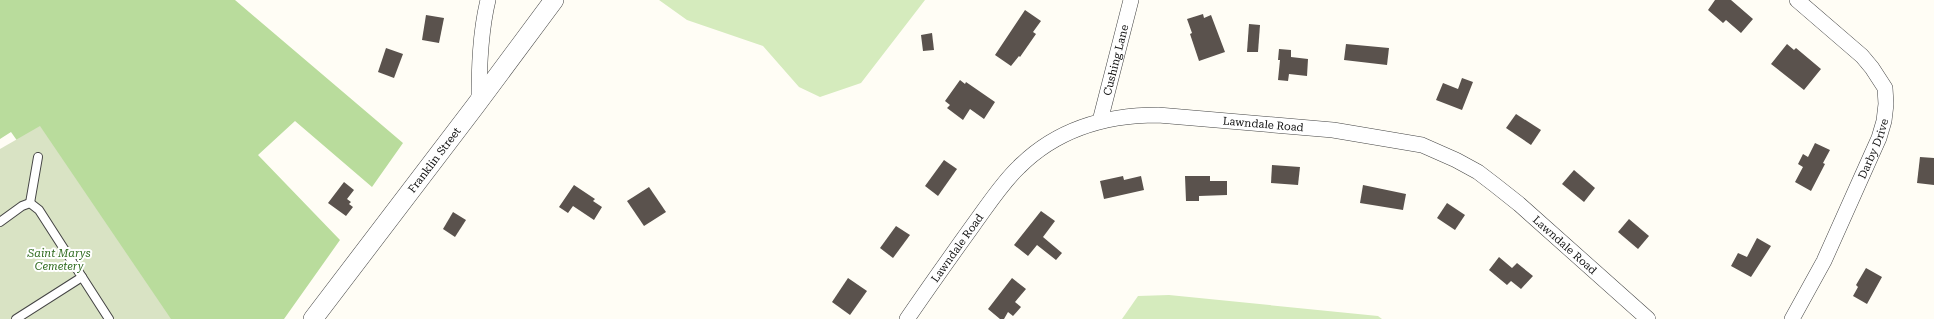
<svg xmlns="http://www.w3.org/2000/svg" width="1934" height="319" font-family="'Roboto Serif',serif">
  <rect width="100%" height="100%" fill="#fffdf5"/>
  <g fill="#d5ebbd">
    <path d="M659,0H925L861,83L820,97L799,87L763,46L687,20Z"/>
    <path d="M1169,295L1378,316L1382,319H1122L1138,296Z"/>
  </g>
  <path fill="#b9dc9c" d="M0,0H235L403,143L372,187L295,121L258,155L340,240L284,319H143L11,132L0,139Z"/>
  <path fill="#d9e3c4" d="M40,126L171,319H0V149Z"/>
  <g fill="#5a524d">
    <path d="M1715,0H1731L1753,19L1741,33L1726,20L1723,23L1708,10Z"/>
    <path d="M1025,10L1041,21L1033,32L1036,34L1020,57L1019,56L1011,66L995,55Z"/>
    <path d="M1203,14L1204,18L1211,15L1225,52L1199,61L1190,34L1192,33L1187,19Z"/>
    <path d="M426,15L444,18L439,43L422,40Z"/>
    <path d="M1249,24L1260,25L1258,52H1247Z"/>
    <path d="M932,33L934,50L923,51L921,35Z"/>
    <path d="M1346,44L1389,48L1387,65L1344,60Z"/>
    <path d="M1787,44L1794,50L1796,48L1821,69L1804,90L1771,64Z"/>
    <path d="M386,48L403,54L394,78L378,72Z"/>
    <path d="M1279,49L1291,50V57L1308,59L1307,76L1289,74L1288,81L1278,80L1280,60H1278Z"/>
    <path d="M1462,78L1473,82L1462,110L1436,100L1443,83L1458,89Z"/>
    <path d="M960,80L965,84L966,82L995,102L984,119L970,109L963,120L947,108L950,105L945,101Z"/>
    <path d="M1516,114L1541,130L1531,145L1506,128Z"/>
    <path d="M1815,143L1830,150L1823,163L1825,164L1811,191L1795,182L1803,167L1798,164L1803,154L1808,157Z"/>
    <path d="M1920,157L1934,158V185L1917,183Z"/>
    <path d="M944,160L957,169L938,196L925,186Z"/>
    <path d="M1272,165L1300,167L1298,185L1271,183Z"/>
    <path d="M1574,170L1595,188L1584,202L1562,184Z"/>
    <path d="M1123,176L1124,180L1141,176L1144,190L1104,199L1100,181Z"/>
    <path d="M1185,176H1210V181H1227V195L1199,196V201H1186Z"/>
    <path d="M344,182L354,190L347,199L351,202L349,204L353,207L346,216L328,203Z"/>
    <path d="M574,185L595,199L593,201L602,207L594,220L573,206L568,213L559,207Z"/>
    <path d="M1363,185L1406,194L1403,210L1360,203Z"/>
    <path d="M649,187L666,212L644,226L627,201Z"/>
    <path d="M1447,203L1465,215L1455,230L1437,218Z"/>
    <path d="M1041,211L1055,221L1043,237L1062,253L1056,260L1037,245L1028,256L1014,245Z"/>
    <path d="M453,212L466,220L455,237L443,229Z"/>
    <path d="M1629,219L1649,236L1638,249L1618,232Z"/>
    <path d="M896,226L910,235L893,258L880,248Z"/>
    <path d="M1757,238L1771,246L1751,277L1731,266L1738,253L1747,257Z"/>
    <path d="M1499,257L1512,268L1517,263L1533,276L1521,289L1511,281L1507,285L1489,270Z"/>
    <path d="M1866,268L1882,277L1867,304L1853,296L1858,287L1856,285Z"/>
    <path d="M848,278L867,291L850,315L832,302Z"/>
    <path d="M1012,278L1026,289L1015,302L1021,307L1013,316L1008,312L1004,319H1000L988,309Z"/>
  </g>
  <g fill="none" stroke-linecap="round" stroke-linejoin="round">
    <defs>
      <g id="service">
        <path d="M30,203L38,157"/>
        <path d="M0,222L22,206L30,203L39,210L109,319"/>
        <path d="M16,319L82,277"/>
      </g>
      <g id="minor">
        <path d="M479,102C479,68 480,33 488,0"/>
        <path id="s1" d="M1100,121L1131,0"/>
        <path id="s2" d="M907,319C929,287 951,256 974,224C988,205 1002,183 1019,167C1057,129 1106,115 1158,115L1333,130L1422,145L1456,160L1478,172L1495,185L1519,204L1648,319"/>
        <path id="s3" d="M1792,319L1824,261L1866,167L1879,138L1884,121L1886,104L1885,88L1872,68L1862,56L1797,0"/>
      </g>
      <g id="tertiary">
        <path id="s4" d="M313,319L476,105L554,0"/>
      </g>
    </defs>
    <use href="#service" stroke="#444" stroke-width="10"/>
    <use href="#minor" stroke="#444" stroke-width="16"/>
    <use href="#tertiary" stroke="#444" stroke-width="20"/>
    <use href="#service" stroke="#fff" stroke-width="8"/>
    <use href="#minor" stroke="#fff" stroke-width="15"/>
    <use href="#tertiary" stroke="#fff" stroke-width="19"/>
  </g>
  <g text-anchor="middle" stroke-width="4" stroke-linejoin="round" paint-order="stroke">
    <g font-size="11" fill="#111" stroke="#fff">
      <text dy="4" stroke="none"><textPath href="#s1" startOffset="63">Cushing Lane</textPath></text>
      <text dy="4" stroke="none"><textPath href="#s2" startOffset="447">Lawndale Road</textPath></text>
      <text dy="4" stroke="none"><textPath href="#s3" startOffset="189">Darby Drive</textPath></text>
      <text dy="4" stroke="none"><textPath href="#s4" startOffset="200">Franklin Street</textPath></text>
      <text dy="4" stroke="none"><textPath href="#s2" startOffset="783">Lawndale Road</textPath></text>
      <text dy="4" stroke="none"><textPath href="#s2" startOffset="87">Lawndale Road</textPath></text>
    </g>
    <g font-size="11" font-style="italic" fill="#2f6b1f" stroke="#fff">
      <text x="59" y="257">Saint Marys<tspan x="59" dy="13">Cemetery</tspan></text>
    </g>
  </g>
</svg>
